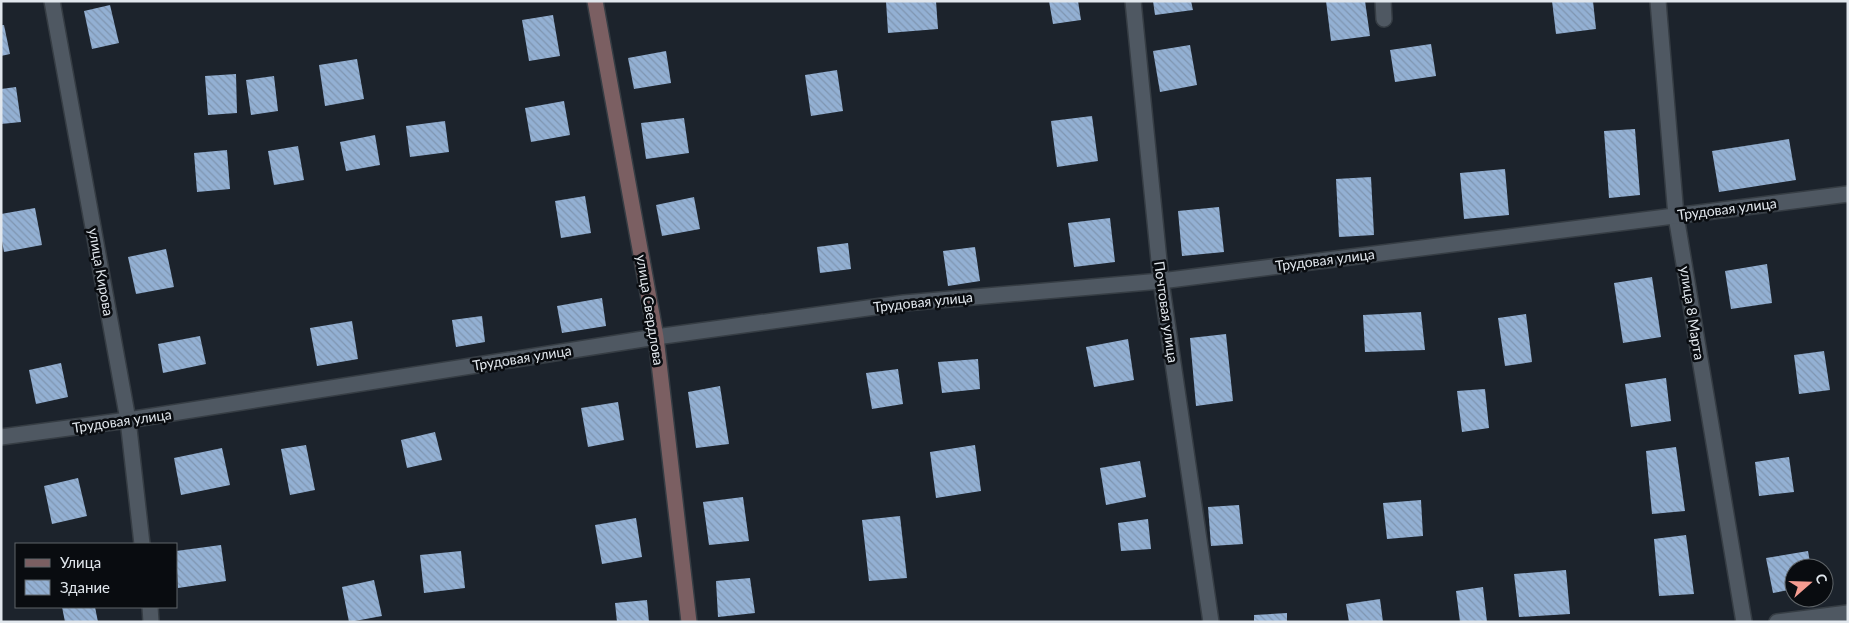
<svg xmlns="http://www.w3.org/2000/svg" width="1849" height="623" font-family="Lato,sans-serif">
  <defs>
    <pattern id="building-back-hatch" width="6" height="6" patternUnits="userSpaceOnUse" patternTransform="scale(1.25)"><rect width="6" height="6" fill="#93b0d3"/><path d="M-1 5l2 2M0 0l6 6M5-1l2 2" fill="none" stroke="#7f95b0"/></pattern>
  </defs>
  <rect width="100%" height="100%" fill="#1c232c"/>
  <g fill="url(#building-back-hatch)">
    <path d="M886,1H936L938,29L888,33Z"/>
    <path d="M1049,1H1078L1081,20L1053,24Z"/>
    <path d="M1153,1H1191L1193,10L1155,15Z"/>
    <path d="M1326,1H1365L1370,36L1331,41Z"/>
    <path d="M1552,1H1593L1596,29L1556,34Z"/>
    <path d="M110,5L119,43L92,49L84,11Z"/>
    <path d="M553,15L560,56L529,61L522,20Z"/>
    <path d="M1,25H4L10,54L1,56Z"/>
    <path d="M1431,44L1436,76L1395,82L1390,50Z"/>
    <path d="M1190,45L1197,85L1160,92L1153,51Z"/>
    <path d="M666,51L671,83L634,89L628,58Z"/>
    <path d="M357,59L364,99L325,106L319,65Z"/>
    <path d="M837,70L843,111L811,116L805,75Z"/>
    <path d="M236,74L237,113L208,115L205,76Z"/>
    <path d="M274,76L278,111L251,115L246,80Z"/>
    <path d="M16,87L21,122L1,124V89Z"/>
    <path d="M564,101L570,135L531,142L525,108Z"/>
    <path d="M1092,116L1098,161L1057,167L1051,121Z"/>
    <path d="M684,118L689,153L646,159L641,123Z"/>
    <path d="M445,121L449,152L410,157L406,126Z"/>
    <path d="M1635,129L1640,195L1609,198L1604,131Z"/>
    <path d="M375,135L380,165L346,171L340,142Z"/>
    <path d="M1789,139L1796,180L1719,192L1712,151Z"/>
    <path d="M298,146L304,180L274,185L268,151Z"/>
    <path d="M227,150L230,189L197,192L194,153Z"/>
    <path d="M1505,169L1509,215L1464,219L1460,173Z"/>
    <path d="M1371,177L1374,235L1339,237L1336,179Z"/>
    <path d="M585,196L591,233L561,238L555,201Z"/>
    <path d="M694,197L700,229L662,236L656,205Z"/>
    <path d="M1219,207L1224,252L1182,256L1178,211Z"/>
    <path d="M35,208L42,245L4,252L1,236V214Z"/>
    <path d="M1110,218L1115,262L1074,267L1068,223Z"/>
    <path d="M848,243L851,269L820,273L817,247Z"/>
    <path d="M975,247L980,281L948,286L943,251Z"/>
    <path d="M166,249L174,287L136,294L128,257Z"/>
    <path d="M1767,264L1772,303L1731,309L1725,271Z"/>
    <path d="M1652,277L1661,337L1623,343L1614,283Z"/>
    <path d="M602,298L606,326L562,333L557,306Z"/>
    <path d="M1421,312L1425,350L1365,352L1363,315Z"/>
    <path d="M1526,314L1532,362L1505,366L1498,318Z"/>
    <path d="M482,316L485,342L456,347L452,320Z"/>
    <path d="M352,321L358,359L317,366L310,328Z"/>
    <path d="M1226,334L1233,401L1196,406L1190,338Z"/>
    <path d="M200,336L206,364L163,373L158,344Z"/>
    <path d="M1128,339L1134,380L1094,387L1086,347Z"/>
    <path d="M1824,351L1830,390L1799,394L1794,355Z"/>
    <path d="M978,359L980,389L942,393L938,362Z"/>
    <path d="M61,363L68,397L36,404L29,370Z"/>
    <path d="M898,369L903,404L872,409L866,373Z"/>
    <path d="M1666,378L1671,421L1631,427L1625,384Z"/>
    <path d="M720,386L729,444L696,448L688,392Z"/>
    <path d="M1485,389L1489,428L1462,432L1457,391Z"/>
    <path d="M618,402L624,440L588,447L581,408Z"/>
    <path d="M435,432L442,460L407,468L401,440Z"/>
    <path d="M306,445L315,490L290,495L281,449Z"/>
    <path d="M975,445L981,491L936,498L930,452Z"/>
    <path d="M1676,447L1685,511L1652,514L1646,451Z"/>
    <path d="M222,448L230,485L181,495L174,458Z"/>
    <path d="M1789,457L1794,492L1759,496L1755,462Z"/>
    <path d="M1140,461L1146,497L1106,505L1100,468Z"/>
    <path d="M78,478L87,516L52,524L44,486Z"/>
    <path d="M743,497L749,541L709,545L703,502Z"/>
    <path d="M1421,500L1423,536L1387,539L1383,503Z"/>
    <path d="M1239,505L1243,544L1211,546L1208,507Z"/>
    <path d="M900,516L907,578L869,581L862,520Z"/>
    <path d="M636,518L642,557L602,564L595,525Z"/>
    <path d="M1148,519L1151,549L1121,551L1118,523Z"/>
    <path d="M1686,535L1694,594L1659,596L1654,539Z"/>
    <path d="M221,545L226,581L178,588L176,551Z"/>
    <path d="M461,551L465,588L424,593L420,555Z"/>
    <path d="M1808,551L1811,568H1794V589L1773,593L1766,558Z"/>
    <path d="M1566,570L1570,614L1519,617L1514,574Z"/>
    <path d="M750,578L755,613L718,617L716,581Z"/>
    <path d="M374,580L382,616L349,622L342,587Z"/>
    <path d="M1483,587L1487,622H1460L1456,591Z"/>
    <path d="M1380,599L1383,622H1349L1346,604Z"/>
    <path d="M647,600L649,622H617L615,603Z"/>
    <path d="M62,607H95L98,622H65Z"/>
    <path d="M1287,613V622H1254V615Z"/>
  </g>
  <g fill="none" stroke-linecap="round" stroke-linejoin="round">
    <defs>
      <g id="street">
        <path d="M52,1L128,420L142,544"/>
        <path d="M1133,1L1161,281L1211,622"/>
        <path d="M1383,1L1384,19"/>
        <path d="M1658,1L1676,216L1744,622"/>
        <path d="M1,437L128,420L656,337L904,303L1161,281L1848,194"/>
        <path d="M150,607L151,622"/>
        <path d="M1777,622L1848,613"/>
      </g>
      <path id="secondary" d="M595,1L656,337L689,622"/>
    </defs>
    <use href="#street" stroke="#363d44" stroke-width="18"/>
    <use href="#secondary" stroke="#363d44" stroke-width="18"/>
    <use href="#street" stroke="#4f5862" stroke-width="15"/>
    <use href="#secondary" stroke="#7b5f62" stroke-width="15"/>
  </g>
  <g text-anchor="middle" stroke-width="5" stroke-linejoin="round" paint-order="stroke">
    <g font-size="14" fill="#e1e7ed" stroke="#090c10">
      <text transform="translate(1727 209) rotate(-7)" y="5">Трудовая улица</text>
      <text transform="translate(1325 260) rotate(-7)" y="5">Трудовая улица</text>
      <text transform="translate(101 272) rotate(80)" y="5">улица Кирова</text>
      <text transform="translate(923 302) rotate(-6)" y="5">Трудовая улица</text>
      <text transform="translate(650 310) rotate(81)" y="5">улица Свердлова</text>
      <text transform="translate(1166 312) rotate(82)" y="5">Почтовая улица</text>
      <text transform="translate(1692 313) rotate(81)" y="5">улица 8 Марта</text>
      <text transform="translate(522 358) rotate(-9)" y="5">Трудовая улица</text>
      <text transform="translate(122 421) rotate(-8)" y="5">Трудовая улица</text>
    </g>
  </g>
  <rect width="1849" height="623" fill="none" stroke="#e1e7ed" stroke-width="5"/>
  <rect x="15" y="543" width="162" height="65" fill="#090c10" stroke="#5f6468"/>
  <rect x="25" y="559" width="25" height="8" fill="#7b5f62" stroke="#5f6468"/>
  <text x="60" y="568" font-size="15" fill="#e1e7ed">Улица</text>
  <rect x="25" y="580" width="25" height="15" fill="url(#building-back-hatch)" stroke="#5f6468"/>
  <text x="60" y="593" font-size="15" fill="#e1e7ed">Здание</text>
  <g transform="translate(1809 583) rotate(70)"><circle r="24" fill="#090c10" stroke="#5f6468"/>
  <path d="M0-4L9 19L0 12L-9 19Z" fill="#f59c91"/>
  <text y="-8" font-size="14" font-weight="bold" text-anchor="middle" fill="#e1e7ed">С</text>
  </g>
</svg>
